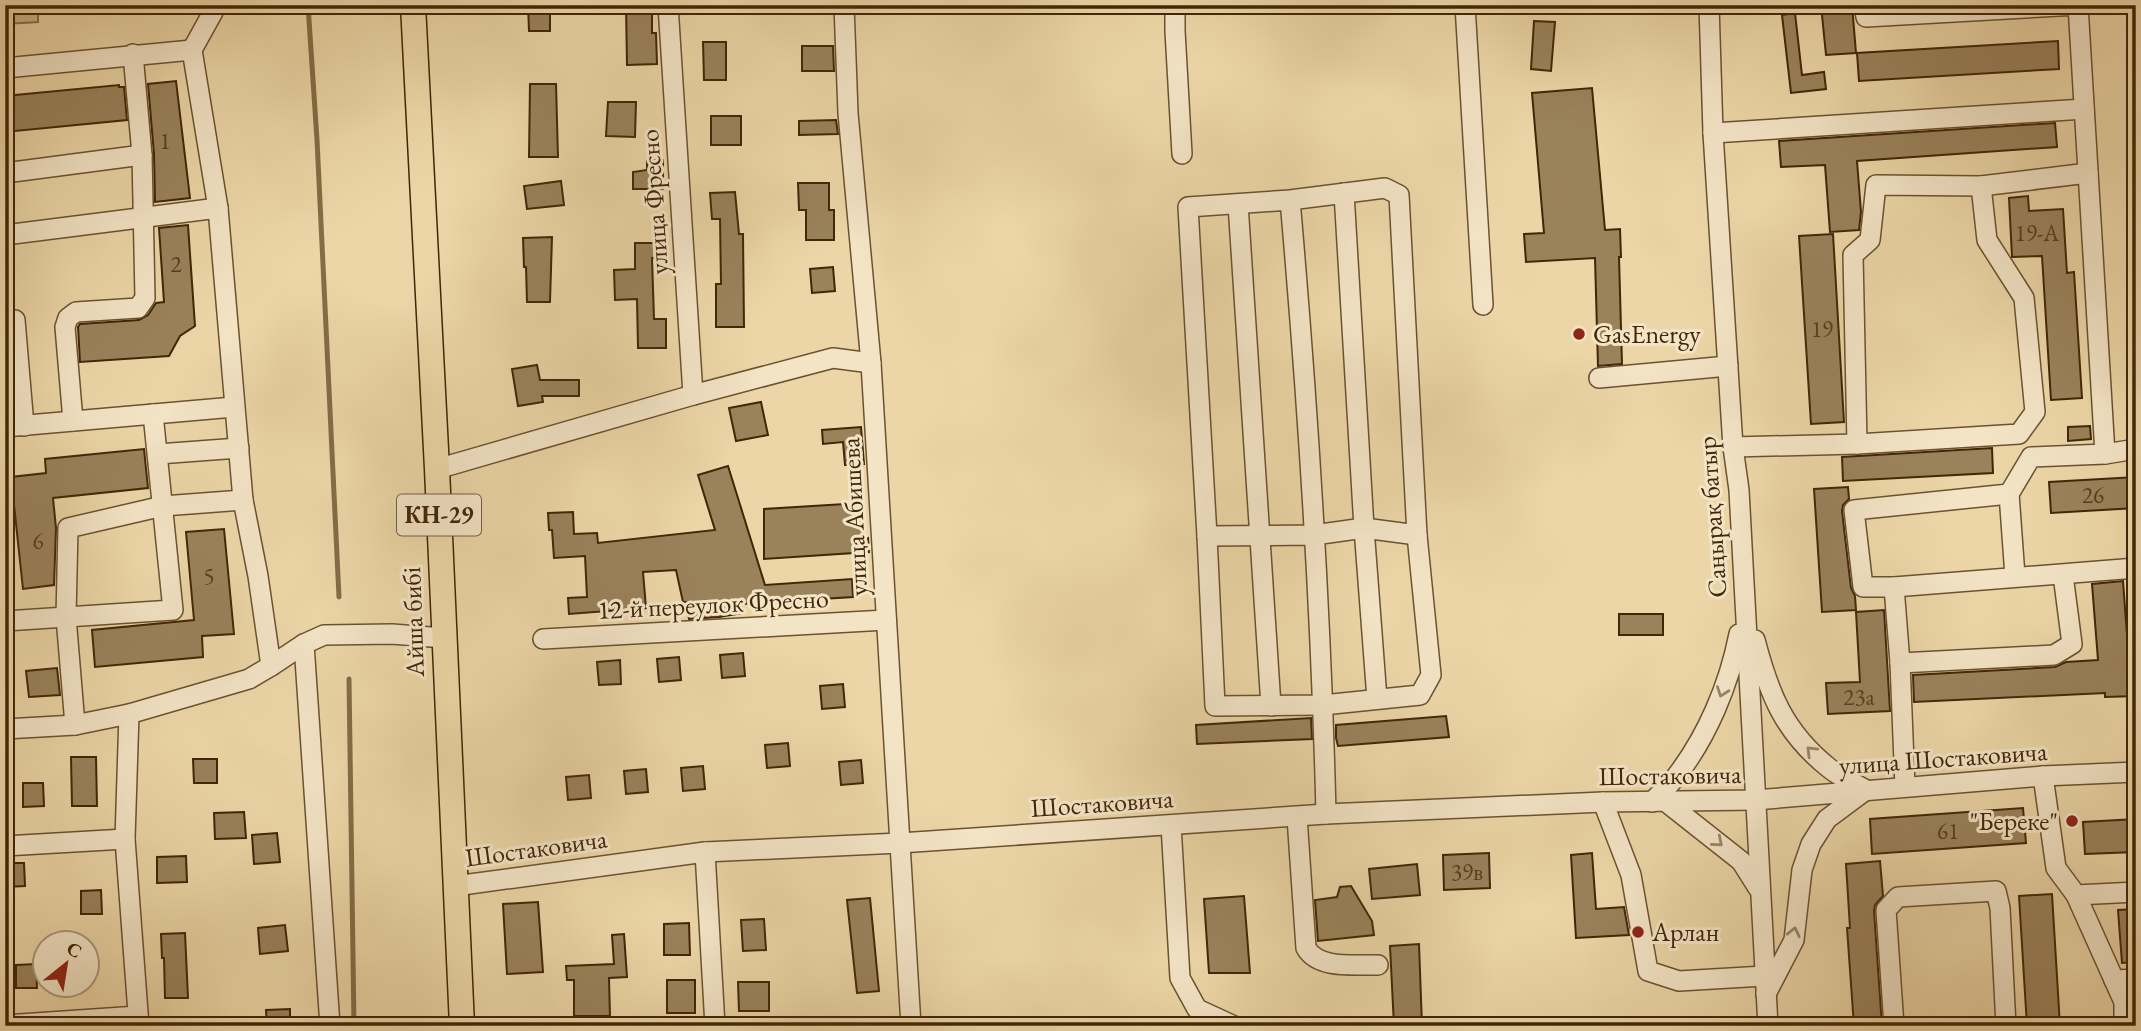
<svg xmlns="http://www.w3.org/2000/svg" width="2141" height="1031" font-family="'EB Garamond',serif">
  <rect width="100%" height="100%" fill="#ecd6a7"/>
  <filter id="stains"><feTurbulence type="fractalNoise" baseFrequency=".00286" numOctaves="4"/><feColorMatrix values="0 0 0 0 .2 0 0 0 0 .09 0 0 0 0 .02 0 0 0 .5 -.17"/></filter>
  <radialGradient id="worn" r=".72"><stop offset=".6" stop-color="#630" stop-opacity="0"/><stop offset="1" stop-color="#630" stop-opacity=".3"/></radialGradient>
  <path fill="#cfb88c" stroke="#886f4a" stroke-width="2" d="M5,5H38V22L5,24Z"/>
  <g fill="none" stroke-linecap="round" stroke-linejoin="round">
    <g stroke="#856c47" stroke-width="5">
      <path d="M308,5L317,140L339,597"/>
      <path d="M349,679L354,1026"/>
    </g>
  </g>
  <g fill="#9a825b" stroke="#412608" stroke-width="2">
    <path d="M528,5H550V31H529Z"/>
    <path d="M626,5H652V33H656L657,64L627,65Z"/>
    <path d="M1821,5H1852L1856,53L1826,55Z"/>
    <path d="M1795,13L1802,75L1824,72L1826,89L1791,93L1782,15Z"/>
    <path d="M1534,21L1555,22L1551,71L1531,69Z"/>
    <path d="M2058,41L2059,69L1859,81L1857,53Z"/>
    <path d="M703,42H726V80H704Z"/>
    <path d="M802,46H833L834,71H802Z"/>
    <path d="M176,81L190,198L155,202L154,154L148,84Z"/>
    <path d="M530,84H556L558,157H529Z"/>
    <path d="M119,85V87H124L127,120L5,132V96Z"/>
    <path d="M1592,88L1605,230L1620,229L1621,257H1619L1622,364L1598,366L1595,258L1526,262L1524,234L1544,233L1532,93Z"/>
    <path d="M608,102H636L635,137L606,136Z"/>
    <rect x="711" y="116" width="30" height="29"/>
    <path d="M836,120L838,134L799,135V121Z"/>
    <path d="M2055,123L2057,147L1857,161L1861,212L1859,230L1830,232L1825,165L1781,167L1779,141Z"/>
    <path d="M663,160V189H633V172L647,170V161Z"/>
    <path d="M561,181L564,205L527,209L524,186Z"/>
    <path d="M798,183H829V210H834V240H806V210H799Z"/>
    <path d="M735,192L739,234H743L744,327H716V284H721L720,219H712L710,193Z"/>
    <path d="M2028,196L2029,211L2063,209L2067,273L2074,272L2082,398L2051,400L2042,256L2012,257L2009,198Z"/>
    <path d="M188,225L195,326L180,336L169,356L80,362L78,327L80,324L139,320L148,315L156,303L164,302L159,228Z"/>
    <path d="M1833,234L1844,422L1811,424L1799,236Z"/>
    <path d="M552,237L550,302H527L526,267H524L523,238Z"/>
    <path d="M635,243H668V258H652L654,319H666V348H638L637,299L615,300L614,270L635,269Z"/>
    <path d="M833,267L835,291L812,293L810,269Z"/>
    <path d="M537,365L540,380H579V396H542L543,402L518,406L512,369Z"/>
    <path d="M761,402L768,435L736,441L729,408Z"/>
    <path d="M2090,426L2091,439L2068,441V427Z"/>
    <path d="M861,427L864,464L845,465L843,442L823,444L822,430Z"/>
    <path d="M1992,448L1993,473L1843,481L1842,457Z"/>
    <path d="M144,449L148,488L53,498L56,528L54,585L23,589L11,477L46,473L45,459Z"/>
    <path d="M728,466L765,585L852,579L853,597L741,604L743,613L719,617L689,619L686,602H683L676,570L643,572L646,608L569,614L568,598L587,597L585,556L554,558L552,530H549L548,513L573,512L574,534L597,533L598,543L715,530L698,475Z"/>
    <path d="M2136,477V508L2051,513L2049,482Z"/>
    <path d="M1848,487L1849,499L1843,505L1842,511L1851,588L1855,596L1856,610L1822,612L1814,489Z"/>
    <path d="M861,503L863,539L868,538L869,552L764,559V509Z"/>
    <path d="M224,529L234,634L202,636L203,657L95,667L92,630L194,620L186,532Z"/>
    <path d="M2123,581L2129,662H2136V696L2105,697V693L1914,702L1913,675L2055,667L2066,662L2098,660L2092,584Z"/>
    <path d="M1884,610L1890,711L1828,714L1826,683L1860,682L1856,612Z"/>
    <rect x="1619" y="614" width="44" height="21"/>
    <path d="M743,653L745,676L722,678L720,655Z"/>
    <path d="M679,657L681,680L659,682L657,659Z"/>
    <path d="M620,660L621,684L599,685L597,662Z"/>
    <path d="M57,668L60,695L29,697L26,671Z"/>
    <path d="M843,684L845,707L822,709L820,686Z"/>
    <path d="M1446,716L1449,737L1338,746L1336,738V725Z"/>
    <path d="M1311,718L1312,739L1197,744L1196,725Z"/>
    <path d="M788,743L790,766L767,768L765,745Z"/>
    <path d="M71,757H96L97,806H72Z"/>
    <path d="M193,759H217V783H194Z"/>
    <path d="M861,760L863,783L841,785L839,762Z"/>
    <path d="M703,766L705,789L683,791L681,768Z"/>
    <path d="M646,769L648,792L626,794L624,771Z"/>
    <path d="M589,775L591,798L568,800L566,777Z"/>
    <path d="M23,783H43L44,806L23,807Z"/>
    <path d="M2023,808L2026,843L1872,854L1870,819Z"/>
    <path d="M244,812L246,838L215,839L214,813Z"/>
    <path d="M2136,819V852L2085,854L2083,822Z"/>
    <path d="M277,833L280,862L254,864L252,835Z"/>
    <path d="M1489,853L1490,888L1444,890L1443,855Z"/>
    <path d="M1592,853L1596,909L1624,907L1629,935L1576,938L1571,855Z"/>
    <path d="M186,856L187,882L157,883V857Z"/>
    <path d="M1880,861L1883,896L1875,905L1874,911L1882,1026H1854L1847,928H1850L1846,864Z"/>
    <path d="M5,863H24L25,886L5,887Z"/>
    <path d="M1417,864L1420,895L1372,899L1369,869Z"/>
    <path d="M1351,886L1372,921L1374,935L1318,941L1315,900L1337,897L1340,887Z"/>
    <path d="M101,890L102,914H81V891Z"/>
    <path d="M2052,894L2060,1026H2027L2019,896Z"/>
    <path d="M1244,896L1250,973H1209L1204,899Z"/>
    <path d="M870,898L879,991L857,993L847,900Z"/>
    <path d="M538,902L543,972L507,974L503,904Z"/>
    <path d="M2136,909V962L2122,963L2118,910Z"/>
    <path d="M764,919L766,950L743,951L741,920Z"/>
    <path d="M689,923L690,955H664V924Z"/>
    <path d="M285,925L288,951L260,954L258,928Z"/>
    <path d="M185,933L188,998H165L164,958H162L161,934Z"/>
    <path d="M624,934L627,977L609,978L610,1016H574V980H567L566,966L614,964L612,935Z"/>
    <path d="M1419,944L1422,1026H1394L1390,946Z"/>
    <path d="M36,964L37,988H16V965Z"/>
    <rect x="667" y="980" width="28" height="33"/>
    <path d="M738,982H769V1011H739Z"/>
    <path d="M290,1009V1026H267L266,1010Z"/>
  </g>
  <g fill="none" stroke-linecap="round" stroke-linejoin="round">
    <defs>
      <g id="minor">
        <path d="M212,5L213,12L192,50L218,208L243,500L258,576L271,666"/>
        <path d="M668,5L693,395"/>
        <path d="M844,5L848,113L871,363L911,1026"/>
        <path d="M1177,5L1175,9V31L1182,154"/>
        <path d="M1465,5L1483,305"/>
        <path d="M1709,5L1713,133L1733,447L1739,490L1768,1026"/>
        <path d="M1864,5L1866,17L2078,5L2105,454"/>
        <path d="M5,68L192,50"/>
        <path d="M1713,133L2084,109"/>
        <path d="M5,173L142,155L133,54"/>
        <path d="M1344,193L1364,528L1377,699"/>
        <path d="M1290,200L1385,188L1399,195L1417,535L1364,528L1314,535L1207,536L1188,207L1290,200C1308,405 1321,609 1326,814"/>
        <path d="M1238,204L1271,706"/>
        <path d="M5,235L218,208"/>
        <path d="M5,321L15,320L24,426"/>
        <path d="M1599,378L1728,366"/>
        <path d="M73,421L65,327L68,318L76,312L138,308L145,298L142,155"/>
        <path d="M5,427L234,407"/>
        <path d="M1857,444L1853,255L1870,240L1876,185L1981,186L2088,173"/>
        <path d="M1733,447L1857,444L2019,434L2035,412L2024,298L1987,240L1981,186"/>
        <path d="M2136,449L2105,454L2031,457L2009,494L1854,510L1863,587H1894L2136,568"/>
        <path d="M158,454L239,448"/>
        <path d="M437,469L693,395L833,358L871,363"/>
        <path d="M2009,494L2015,576"/>
        <path d="M1207,536L1215,706L1323,705L1420,695L1431,675L1417,535"/>
        <path d="M1894,587L1900,663L1905,787"/>
        <path d="M5,621L173,610L153,414"/>
        <path d="M543,639L886,620"/>
        <path d="M1755,640C1769,694 1784,732 1829,768C1840,777 1854,783 1866,790L1827,819L1811,844L1802,870L1794,940L1766,994"/>
        <path d="M304,644L330,1026"/>
        <path d="M1900,663L2054,655L2072,644L2063,575"/>
        <path d="M129,714L125,839L139,1026"/>
        <path d="M75,725L66,617L68,528L163,506L243,500"/>
        <path d="M5,729L75,725L129,714L249,679L271,666L304,644L324,635L392,634L444,638"/>
        <path d="M2043,776L2056,868L2076,895L2124,1002V1026"/>
        <path d="M1665,801L1741,861L1758,888"/>
        <path d="M1603,802L1631,875L1648,971L1679,981L1764,976"/>
        <path d="M1652,802C1660,794 1668,786 1675,778C1707,737 1729,685 1739,634"/>
        <path d="M1297,817L1306,948C1319,970 1355,964 1378,965"/>
        <path d="M1171,825L1180,978L1197,1009L1234,1026"/>
        <path d="M5,846L125,839"/>
        <path d="M705,852L715,1026"/>
        <path d="M455,886L705,852L900,843L1326,814L1603,802L1755,800L2043,776L2136,772"/>
        <path d="M2076,895L2136,892"/>
        <path d="M2114,980L2136,979"/>
        <path d="M5,1025L138,1016"/>
        <path d="M1894,1026L1886,910L1898,897L1996,891L2000,908L2006,1026"/>
      </g>
      <path id="major" d="M413,5L437,469L462,1026"/>
    </defs>
    <use href="#minor" stroke="#6c5230" stroke-width="22"/>
    <use href="#major" stroke="#412608" stroke-width="27"/>
    <use href="#minor" stroke="#f3e4c6" stroke-width="19"/>
    <use href="#major" stroke="#ecd6a7" stroke-width="24"/>
  </g>
  <defs><path id="oneway-chevron" d="M-2-3.5L2.5 0L-2 3.5" fill="none" stroke-width="1.6" stroke-linecap="round" stroke-linejoin="round" transform="scale(1.75)"/></defs>
  <g stroke="#9a8567">
    <use href="#oneway-chevron" transform="translate(1722 692) rotate(110)"/>
    <use href="#oneway-chevron" transform="translate(1811 751) rotate(-135)"/>
    <use href="#oneway-chevron" transform="translate(1718 842) rotate(40)"/>
    <use href="#oneway-chevron" transform="translate(1794 932) rotate(-78)"/>
  </g>
  <g fill="#8f2418" stroke="#f3e4c6" stroke-width="2.5">
    <circle cx="1579" cy="334" r="7"/>
    <circle cx="2072" cy="821" r="7"/>
    <circle cx="1638" cy="932" r="7"/>
  </g>
  <g text-anchor="middle" stroke-width="6" stroke-linejoin="round" paint-order="stroke">
    <g font-size="23" fill="#573d1d">
      <text x="165" y="149">1</text>
      <text x="2037" y="241">19-А</text>
      <text x="176" y="272">2</text>
      <text x="1822" y="337">19</text>
      <text x="2093" y="503">26</text>
      <text x="38" y="549">6</text>
      <text x="209" y="584">5</text>
      <text x="1859" y="705">23а</text>
      <text x="1948" y="839">61</text>
      <text x="1467" y="880">39в</text>
    </g>
    <rect fill="#f3e4c6" stroke="#765f41" stroke-width="2" x="397" y="494.5" width="84" height="41" rx="5"/>
    <g font-size="24" font-weight="bold" fill="#412608">
      <text x="439" y="523">КН-29</text>
    </g>
    <g font-size="26" fill="#412608" stroke="#f3e4c6">
      <text transform="translate(654 202) rotate(-94)" y="9">улица Фресно</text>
      <text transform="translate(854 517) rotate(-93)" y="9">улица Абишева</text>
      <text transform="translate(1712 517) rotate(-94)" y="9">Саңырақ батыр</text>
      <text transform="translate(713 604) rotate(-3)" y="9">12-й переулок Фресно</text>
      <text transform="translate(413 622) rotate(-92)" y="9">Айша бибі</text>
      <text transform="translate(1943 758) rotate(-4)" y="9">улица Шостаковича</text>
      <text transform="translate(1670 775) rotate(-1)" y="9">Шостаковича</text>
      <text transform="translate(1102 803) rotate(-4)" y="9">Шостаковича</text>
      <text transform="translate(536 848) rotate(-8)" y="9">Шостаковича</text>
    </g>
    <g font-size="26" fill="#412608" stroke="#f3e4c6" text-anchor="start">
      <text x="1593" y="343">GasEnergy</text>
      <text x="2058" y="830" text-anchor="end">"Береке"</text>
      <text x="1652" y="941">Арлан</text>
    </g>
  </g>
  <rect width="2141" height="1031" fill="none" stroke="#ecd6a7" stroke-width="28"/>
  <rect x="7" y="7" width="2127" height="1017" fill="none" stroke="#412608" stroke-width="3.5"/>
  <rect x="14" y="14" width="2113" height="1003" fill="none" stroke="#412608" stroke-width="2"/>
  <g transform="translate(66 964) rotate(30)"><circle r="33" fill="#f3e4c6" stroke="#ac987a" stroke-width="2"/>
  <path d="M0-5L12 26L0 18L-12 26Z" fill="#8f2418"/>
  <text y="-10" font-size="19" font-weight="bold" text-anchor="middle" fill="#412608">С</text>
  </g>
  <rect width="100%" height="100%" filter="url(#stains)"/>
  <rect width="100%" height="100%" fill="url(#worn)"/>
</svg>
